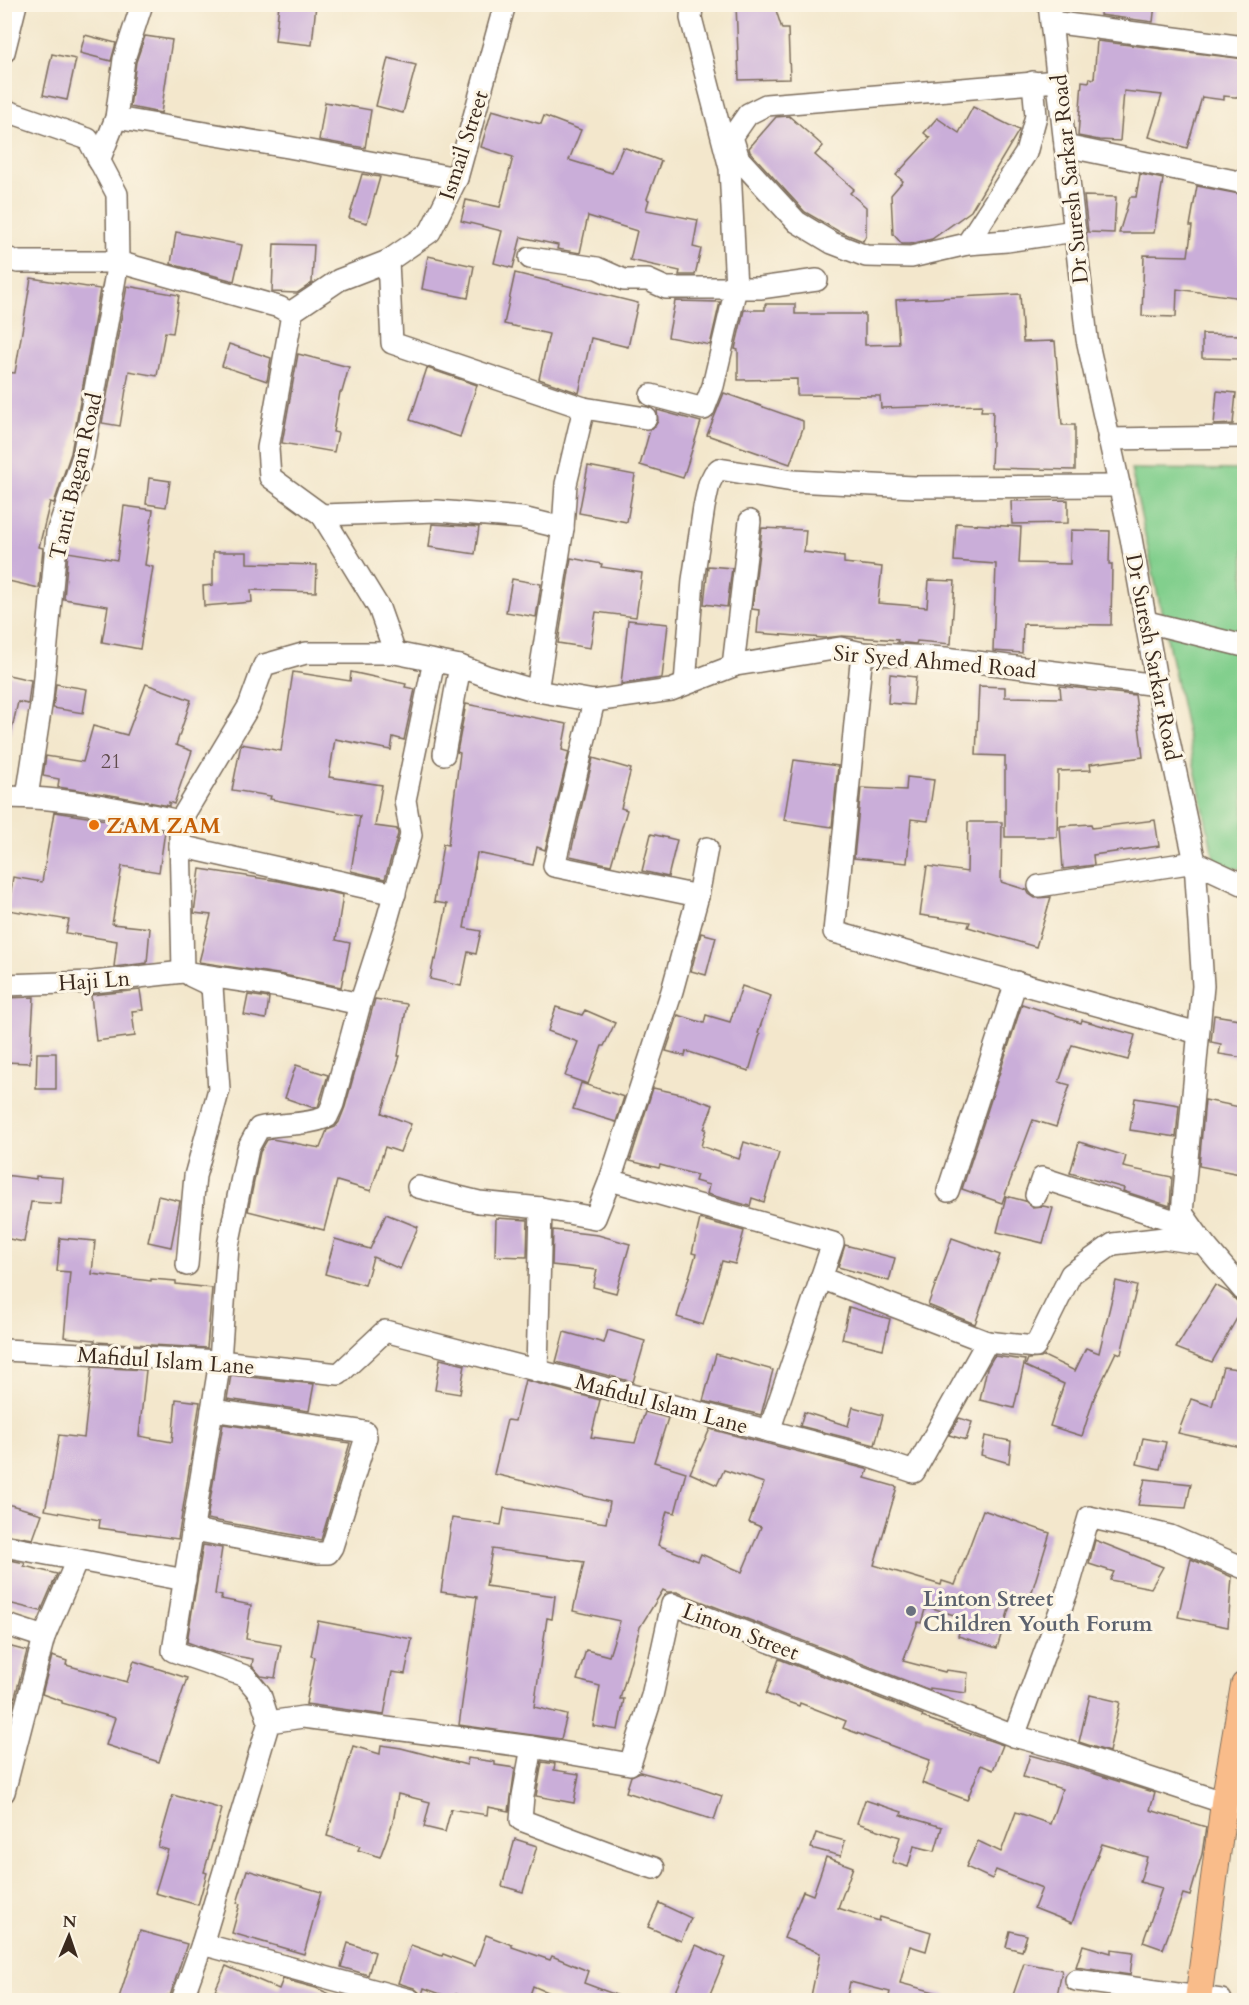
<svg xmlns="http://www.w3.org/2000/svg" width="1249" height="2005" font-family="Cardo,serif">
  <rect width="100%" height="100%" fill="#fcf5e5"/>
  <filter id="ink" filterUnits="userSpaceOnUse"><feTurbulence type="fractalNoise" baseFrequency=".0167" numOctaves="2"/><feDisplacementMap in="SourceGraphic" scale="12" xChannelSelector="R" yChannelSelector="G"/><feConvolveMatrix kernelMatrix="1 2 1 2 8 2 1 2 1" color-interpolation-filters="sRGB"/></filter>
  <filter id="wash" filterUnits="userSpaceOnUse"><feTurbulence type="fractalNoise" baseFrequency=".008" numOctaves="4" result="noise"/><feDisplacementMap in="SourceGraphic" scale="24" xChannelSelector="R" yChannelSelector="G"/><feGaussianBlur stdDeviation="1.35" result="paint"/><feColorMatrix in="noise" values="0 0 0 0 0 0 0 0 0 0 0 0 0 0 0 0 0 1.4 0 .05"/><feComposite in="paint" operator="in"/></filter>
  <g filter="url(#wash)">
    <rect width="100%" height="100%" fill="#f3e7cc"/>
    <path fill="#82cf8d" stroke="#5e7c56" stroke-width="1.5" d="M1131,469L1244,470V869L1216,868Z"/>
    <g id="blocks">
      <g fill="#caaed9">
        <path d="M279,4H316L312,45L275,41Z"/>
        <path d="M736,4H774L782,29H788L790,79L739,80Z"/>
        <path d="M1101,4H1155L1153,22L1100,15Z"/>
        <path d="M85,35L116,43L111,61L80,53Z"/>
        <path d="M145,36L172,40L161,113L130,107L136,62Z"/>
        <path d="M1097,41L1245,59V98L1224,96V100L1202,97L1187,148L1149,137L1162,95L1124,91L1120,141L1099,140L1078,136L1082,81L1089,82L1090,78L1094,79Z"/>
        <path d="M52,54L76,59L67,100L43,95Z"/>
        <path d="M388,58L416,65L403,113L376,106Z"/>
        <path d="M325,102L371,110L365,148L319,140Z"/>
        <path d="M973,107L1019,130L1018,132L971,211L932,239L910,244H902L893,234L891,195L903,181L896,175L930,138L924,133L937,118L959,133Z"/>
        <path d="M492,110L541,124L544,116L581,130L569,160L612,173L623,147L661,161L647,199L649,200L646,210L698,220L693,247L701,249L695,275H679L680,271L630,260L637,231L588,216L580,253L557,249L558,245L521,237L513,268L494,263L502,231L461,221L466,200L500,207L513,157L481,147Z"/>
        <path d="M789,116L823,146L815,155L854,189L850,193L866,207V235L863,241L838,231L805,212L750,152L749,148L776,117Z"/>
        <path d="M362,174L380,177L367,223L349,218Z"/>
        <path d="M1140,174L1163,179L1154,233H1119L1130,197H1136Z"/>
        <path d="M1197,186L1245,195V279L1242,298L1177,289L1176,317L1142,316L1144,255L1188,256L1192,226H1190Z"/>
        <path d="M1084,196L1116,197L1114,233L1088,232Z"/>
        <path d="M176,232L242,245L234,281L171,264Z"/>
        <path d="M274,244L314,245L312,283L297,293L272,292Z"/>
        <path d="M428,256L474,266L468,298L422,289Z"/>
        <path d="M515,273L638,303L628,347L591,338L579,393L539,379L549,334L504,324Z"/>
        <path d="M31,278L100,289L71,453L54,503L50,502L39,547L43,548L39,588L4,580V514L9,494H4V372L15,373Z"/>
        <path d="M127,286L179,295L173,333L165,332L157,376L129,371L120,426L102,423Z"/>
        <path d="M1020,294L1023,342L1055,341L1062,425H1075V470L991,468L993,411H981L982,405L881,408L880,396L797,395V379L738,380V350L735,349L744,310H765V304H795V314H865V345L899,344L896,300Z"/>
        <path d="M675,301L720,302L710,345L668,337Z"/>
        <path d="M1202,334L1241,335L1240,359L1202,358Z"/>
        <path d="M229,344L271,358L267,381L222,366Z"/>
        <path d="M298,354L349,367L342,392H340L333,432L338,433L334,452L282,443Z"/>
        <path d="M427,368L477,385L460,437L410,420Z"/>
        <path d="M1217,391L1236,393L1233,424L1214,425Z"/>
        <path d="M724,393L803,421V428L790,464L707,435Z"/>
        <path d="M657,410L701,422L683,478L640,465L650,430L655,426L658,421Z"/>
        <path d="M588,466L635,475L627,522L579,513Z"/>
        <path d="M149,478L170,481L166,507L146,504Z"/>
        <path d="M1068,500V523L1012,524L1011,501Z"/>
        <path d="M124,506L153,510L145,565L153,567L140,649L102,642L108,606L64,599L68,552L117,560Z"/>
        <path d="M956,523L1021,527L1019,563L1070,564L1071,530L1110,531L1109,564H1112L1111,625L1023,624L1022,653L993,651L996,564L954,561Z"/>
        <path d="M432,524L479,527L475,554L429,547Z"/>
        <path d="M762,528L806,530L804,552L844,557V563L882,567L878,603L927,607L929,580L955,581L951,644L917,641L916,644L897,642L898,640L842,636L824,638L757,633L759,610L752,609Z"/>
        <path d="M213,552H247V563L317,565L316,592L251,590L252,602L204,606L203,586L213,585Z"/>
        <path d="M571,558L602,564L601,567L642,573L636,617L596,612L590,648L558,643Z"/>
        <path d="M708,566L732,568L727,607L704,604Z"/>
        <path d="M512,579L541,584L536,617L506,612Z"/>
        <path d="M628,620L668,624L662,678L621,684Z"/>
        <path d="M293,672L350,681L351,672L406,684L405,687L415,689L404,740L393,737L391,750L335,739L329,777L382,785L375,826L397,829L398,834L385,879L351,871L360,816L270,799L271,796L232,790L241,744L281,751Z"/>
        <path d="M4,674L31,680L28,704L18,702L11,733L4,732Z"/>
        <path d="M890,674L916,677L913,705L888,703Z"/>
        <path d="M56,684L87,689L83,713L53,708Z"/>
        <path d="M146,684L191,700L176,745L192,751L174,804L169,802V806L117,796L58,787L59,779L43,776L46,756L83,762L93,726L127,735Z"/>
        <path d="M979,686L1005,687V697L1061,698L1060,686L1087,689V690L1135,695L1143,757L1090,764L1091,770L1058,771L1057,837H1005V756L976,755Z"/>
        <path d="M466,704L567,724L562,750L569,752L545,850L537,847L533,865L477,853L464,928L481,931L476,954L468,952L461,986L430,979L434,959L436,960L447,904L434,902L443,844L448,845L460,753L457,752Z"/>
        <path d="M593,758L631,769L621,808L627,810L611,865L570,856Z"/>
        <path d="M794,760L838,766L832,827L784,820Z"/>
        <path d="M907,777L934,780L928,821L911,819L907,863L854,858L861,788L906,790Z"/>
        <path d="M54,812L113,821L165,831L159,872L122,866L112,924L150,928L147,963L114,967L117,941L66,933L69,920L8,910L13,877L42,882Z"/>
        <path d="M1155,820L1159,846L1093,855L1094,865L1063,869L1060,826L1091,824L1092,828Z"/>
        <path d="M968,822H1002L1001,882L1027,890L1029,894L1035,898L1051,897L1036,947L968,927L970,922L920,915L927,866L967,872Z"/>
        <path d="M651,834L677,840L668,877L642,871Z"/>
        <path d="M200,869L279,881L343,895L336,940L350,943L341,987L284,975L199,962L211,915L194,913Z"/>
        <path d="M701,933L716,937L706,975L691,971Z"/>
        <path d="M742,986L771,996L758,1033L760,1034L749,1071L686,1051L685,1056L666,1051L678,1015L704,1023L706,1015L730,1022Z"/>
        <path d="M140,990L143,1010L132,1011L135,1036L96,1041L91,995Z"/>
        <path d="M248,995L269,998L266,1019L244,1015Z"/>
        <path d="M34,997L30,1063L4,1062V998Z"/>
        <path d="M375,999L407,1004L398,1056H400L382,1113L411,1124L400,1152L385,1147L371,1191L337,1181L324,1230L248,1211L260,1152L267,1140L272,1139L320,1148L327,1130L335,1127L339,1122L345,1107Z"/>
        <path d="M1022,1004L1081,1023L1082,1020L1135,1035L1128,1060L1072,1045L1059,1082L1070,1085L1056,1127L1033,1120L1002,1203L962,1189Z"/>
        <path d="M556,1007L582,1015L585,1010L615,1023L604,1046H602L588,1084L565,1076L578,1042L548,1031Z"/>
        <path d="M1214,1015L1245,1020V1058L1219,1054L1221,1044L1211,1042Z"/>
        <path d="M37,1053H56V1089H36Z"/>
        <path d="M296,1065L328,1075L318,1107L314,1108L285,1098Z"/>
        <path d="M581,1083L624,1097L616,1122L573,1109Z"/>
        <path d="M653,1088L681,1094L713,1105L704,1129H706L701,1146L739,1159L744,1142L779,1153L764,1202L752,1198L750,1206L707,1194L709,1185L695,1181L697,1175L660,1165L659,1168L630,1161Z"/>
        <path d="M1135,1098L1179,1105L1176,1137L1130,1130Z"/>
        <path d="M1205,1100L1245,1108V1175L1199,1166Z"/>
        <path d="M1079,1142L1126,1156L1123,1167L1172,1177L1170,1206L1123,1191L1124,1188L1070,1173Z"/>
        <path d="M4,1175L36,1179V1176L63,1178L61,1204L31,1202L24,1242L4,1238Z"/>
        <path d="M158,1196L180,1201L171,1247L148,1242Z"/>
        <path d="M1006,1196L1025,1201L1032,1207L1043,1206L1053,1208L1043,1243L997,1232Z"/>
        <path d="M386,1214L418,1227L400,1269L373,1257L365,1285L325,1274L335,1239L370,1249Z"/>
        <path d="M496,1218L528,1220L527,1257L495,1256Z"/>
        <path d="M700,1219L744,1231L735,1264L722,1261L703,1325L677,1317L696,1254L692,1253Z"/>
        <path d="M553,1230L598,1235L630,1244L616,1293L593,1287L597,1270L552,1265Z"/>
        <path d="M60,1238L95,1241L92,1274L151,1281V1279L176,1281V1284L212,1288L207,1348L95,1342V1340L64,1337L70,1272L57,1271Z"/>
        <path d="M952,1238L1000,1255L975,1324L928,1305Z"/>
        <path d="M845,1245L895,1258L889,1281L838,1267Z"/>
        <path d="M1116,1281L1137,1286L1121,1354L1116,1352L1094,1398L1082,1436L1050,1426L1064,1384L1025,1366L1028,1359L1041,1358L1044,1356L1075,1371L1086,1348L1099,1353Z"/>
        <path d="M1215,1285L1228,1292L1239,1303L1245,1304L1212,1362L1176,1348Z"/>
        <path d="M849,1307L890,1319L883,1349L842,1339Z"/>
        <path d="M608,1330L645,1341L633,1382L556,1362L564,1332L604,1343Z"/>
        <path d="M716,1354L773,1370L761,1415L703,1401Z"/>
        <path d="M994,1356L1025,1360L1014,1408L980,1400L987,1368Z"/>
        <path d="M440,1359L465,1365L460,1394L435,1390Z"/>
        <path d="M92,1367L146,1370L139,1436L172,1442L176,1399L200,1402L178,1539L99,1528L100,1520L45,1510L52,1479L59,1435L84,1438Z"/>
        <path d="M1223,1367L1245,1370V1448L1178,1433L1191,1399L1212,1406Z"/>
        <path d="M231,1375L314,1384L309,1411L227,1399Z"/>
        <path d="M525,1380L600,1400L591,1437L635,1443L645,1412L668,1418L654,1462L686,1472L675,1513L667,1511L658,1545L698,1561L701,1554L742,1572L761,1527L749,1522L764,1483L724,1470L717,1485L690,1473L710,1429L866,1469L868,1470L865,1478L897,1487L874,1565L941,1585L942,1581L955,1585L983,1510L1050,1533L1030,1598L1014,1593L997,1648L958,1636L963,1618L926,1606L921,1623L918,1622L903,1661L945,1672L946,1670L968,1673L966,1693L930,1688V1690L677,1592H667L663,1590L640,1627L620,1699H624L618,1730L593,1726L600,1686L577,1680L586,1650L609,1656L620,1621L573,1611L584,1562L492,1549L486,1586L555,1596L552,1619L547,1618L534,1707L567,1715L561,1739L459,1725L477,1597L441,1592L452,1518L501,1525L504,1508L606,1523L610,1502L494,1474L507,1420L515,1421Z"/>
        <path d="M853,1407L883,1415L875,1445L800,1426L804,1412L848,1426Z"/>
        <path d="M959,1418L972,1422L966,1440L949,1435Z"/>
        <path d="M223,1424L350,1443L321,1540L207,1519Z"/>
        <path d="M985,1436L1011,1441L1009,1463L981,1455Z"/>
        <path d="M1143,1438L1166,1442L1160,1469L1137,1464Z"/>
        <path d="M1145,1479L1191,1484L1186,1508L1138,1505Z"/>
        <path d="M4,1503L42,1514L33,1539L4,1534Z"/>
        <path d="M1095,1540L1163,1567L1151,1588L1110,1580L1114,1572L1089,1564Z"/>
        <path d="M203,1545L222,1548L215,1594L222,1596L221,1599L251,1605L246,1639L281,1645L275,1678L261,1676L252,1666L253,1659L214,1652L187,1642Z"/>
        <path d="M4,1559L25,1563L24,1566L57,1574L41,1611L4,1602Z"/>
        <path d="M1191,1559L1232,1577L1228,1627L1178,1617Z"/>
        <path d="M318,1621L412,1639L405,1674L392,1672L384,1715L306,1704L315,1657L311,1656Z"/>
        <path d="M4,1645L27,1651L4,1739Z"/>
        <path d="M52,1656L67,1661L66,1665L127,1682L134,1661L187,1678L159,1762L106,1745L115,1718L62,1703V1701L42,1694Z"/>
        <path d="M779,1659L923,1715L922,1717L1003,1745L993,1770L981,1765L967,1800L922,1783L930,1760L843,1728L846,1721L800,1703L799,1706L766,1694Z"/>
        <path d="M1090,1695L1120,1702L1109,1752L1079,1742Z"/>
        <path d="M381,1745L401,1748L467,1765L468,1758L495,1762V1765L515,1768L509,1811L488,1807L487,1815L451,1809L445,1832L424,1827L430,1802L398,1794L393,1822L380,1857L358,1850L360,1846L327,1836L353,1746L380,1754Z"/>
        <path d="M1030,1755L1070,1766L1155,1793L1150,1810L1206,1827L1202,1854L1190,1896L1183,1894L1163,1949L1143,1942L1162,1888L1140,1882L1147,1857L1102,1844L1072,1923L1034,1908L1042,1888L996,1870L992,1879L966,1867L978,1841L1001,1852L1016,1812L1050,1824L1062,1789L1023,1777Z"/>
        <path d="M542,1762L555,1764L554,1770L579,1774L574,1803L536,1796Z"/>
        <path d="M640,1772L674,1781L675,1780L722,1796L714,1820L626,1792L631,1776Z"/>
        <path d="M173,1795L222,1809L204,1872L207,1873L198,1905L155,1893L168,1850L158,1847Z"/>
        <path d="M865,1800L902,1812L901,1815L942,1827L935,1851L914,1846L908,1867L892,1862L900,1837L857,1823Z"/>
        <path d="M816,1833L845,1841L841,1856L811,1848Z"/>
        <path d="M515,1839L537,1846L523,1892L502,1886Z"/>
        <path d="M826,1857L853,1867L838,1908L879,1921L880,1917L931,1932L926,1951L910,1946L900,1983L946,1995L945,2001H888L890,1992L850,1982L846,2001H810L820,1953L784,1938L803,1891L813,1895Z"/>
        <path d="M247,1870L321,1892L304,1954L232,1933L240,1904L237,1903Z"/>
        <path d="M659,1903L691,1918L681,1941L648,1927Z"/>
        <path d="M140,1931L187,1944L170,1996L168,1995L166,2001H118Z"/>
        <path d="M1010,1931L1027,1935L1022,1951L1006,1947Z"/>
        <path d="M486,1935L512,1945V1947L550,1960L552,1956L588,1971L584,1983L627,1999V2001H568L533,1986L528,2001H473L456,1994L454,1999L424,1988L422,1995L414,1988L398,1983L411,1945L442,1956L443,1954L475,1966Z"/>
        <path d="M348,1943L375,1952L368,1975L341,1967Z"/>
        <path d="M696,1945L725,1958L707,2001H672Z"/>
        <path d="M1083,1945L1111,1953V1949L1133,1952L1130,1975L1076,1967Z"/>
        <path d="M1024,1963L1062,1970L1056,2001H1011Z"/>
        <path d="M226,1966L279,1989L283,1979L316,1988L346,2001H240L215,1990Z"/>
      </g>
    </g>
  </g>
  <g filter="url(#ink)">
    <use href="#blocks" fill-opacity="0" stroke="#7b6c5b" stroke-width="1.5"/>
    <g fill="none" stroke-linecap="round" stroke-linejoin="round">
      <defs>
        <g id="minor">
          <path d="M1049,4L1087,339L1131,538L1157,685L1195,862L1203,986L1182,1213L1204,1244L1244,1291"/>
          <path d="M1051,22L1244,47"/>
          <path d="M4,52L16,4"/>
          <path d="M1058,81L766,105L748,114L732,137L739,159L797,222L832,243L866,256L911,257L967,244L1007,241L1075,231"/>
          <path d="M4,110L88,139L117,194L118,262L279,307L290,313L291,320L268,448L270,477L322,515L379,608L395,653L460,666L486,676L537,691L594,701L671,690L736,665L840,648L862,653L945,658L1157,685"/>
          <path d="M116,118L288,147L457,178"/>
          <path d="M1065,146L1244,183"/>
          <path d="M99,161L116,118L124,59L142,4"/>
          <path d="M967,244L1026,153L1036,116L1033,82"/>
          <path d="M4,257L18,262H118L83,456L57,533L42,699L27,797"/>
          <path d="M530,258L597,268L624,280H648L666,288H760L817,280"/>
          <path d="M388,261L392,343L584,408L646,418"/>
          <path d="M290,313L339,280L388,261L430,232L457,178L505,4"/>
          <path d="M651,395L704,409L713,386L736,288L730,168L691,18L692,4"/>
          <path d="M1108,439L1244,437"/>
          <path d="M322,515L437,511L522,518L563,528"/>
          <path d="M1147,622L1244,646"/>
          <path d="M862,653L834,932L1198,1033"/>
          <path d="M733,666L750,521"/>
          <path d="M685,684L693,580L704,507L709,484L714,474L719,469L793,481L914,487L1120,486"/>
          <path d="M537,691L563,528L566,484L584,408"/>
          <path d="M594,701L554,866L698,896"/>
          <path d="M444,754L460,666"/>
          <path d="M4,797C63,797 123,809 180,821"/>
          <path d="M180,821L249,706L264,665L306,653H395"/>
          <path d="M180,835L183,972"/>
          <path d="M180,846L395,894"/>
          <path d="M1039,886L1195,862L1244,885"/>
          <path d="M4,985L93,982L183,972L281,987L360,1004"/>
          <path d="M610,1180L833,1243L769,1431"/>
          <path d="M418,1187L479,1202L541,1208L595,1218L610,1180L672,991L698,896L707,848"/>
          <path d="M948,1191L1016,982"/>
          <path d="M1036,1195L1042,1178L1178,1222L1182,1211"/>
          <path d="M187,1265L195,1176L219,1089L212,986L191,976"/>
          <path d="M821,1278L987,1342"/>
          <path d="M4,1350L220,1361L339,1374L385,1331L870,1457L914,1472L987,1342L1035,1347L1071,1274L1113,1244L1164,1238L1204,1244"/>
          <path d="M537,1371L541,1208"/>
          <path d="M194,1530L318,1553H328L332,1547L366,1437L365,1432L359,1431L212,1410"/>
          <path d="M4,1546L185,1580"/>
          <path d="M4,1624L44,1637"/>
          <path d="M269,1722L260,1694L245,1676L173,1651L220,1361L228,1246L248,1148L259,1128C283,1123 304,1126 327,1117L333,1104L360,1004L387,920L411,835L405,800L434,661"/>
          <path d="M1014,1736L1068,1589L1089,1517L1170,1536L1244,1568"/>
          <path d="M532,1747L523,1796L521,1820L620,1857L654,1868"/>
          <path d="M4,1792L44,1637L77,1560"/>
          <path d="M202,1944L410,2000"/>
          <path d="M1076,1980L1221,2000"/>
          <path d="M182,2000L202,1944L269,1722L303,1717L532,1747L630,1764L652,1696L672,1604L1014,1736L1051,1746L1244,1809"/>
        </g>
        <path id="major" d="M1198,2000L1224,1803L1244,1685"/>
      </defs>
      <use href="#minor" stroke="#7b6c5b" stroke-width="24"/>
      <use href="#major" stroke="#7b6c5b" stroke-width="28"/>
      <use href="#minor" stroke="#fff" stroke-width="21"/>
      <use href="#major" stroke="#f9bc8a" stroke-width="26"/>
    </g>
  </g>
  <circle fill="#e8710a" stroke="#fcf5e5" stroke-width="2" cx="94" cy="825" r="6"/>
  <circle fill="#6b7280" stroke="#fcf5e5" stroke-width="2" cx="911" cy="1611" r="6"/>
  <g text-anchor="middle" stroke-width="6" stroke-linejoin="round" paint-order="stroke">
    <g font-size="20" fill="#5f4b4d">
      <text x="111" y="768">21</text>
    </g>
    <g font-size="22" fill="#3b2a1e" stroke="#fcf5e5">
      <text transform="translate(463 145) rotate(-72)" y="8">Ismail Street</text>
      <text transform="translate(1069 179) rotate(-96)" y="8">Dr Suresh Sarkar Road</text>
      <text transform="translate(75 476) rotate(-77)" y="8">Tanti Bagan Road</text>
      <text transform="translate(1154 657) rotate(79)" y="8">Dr Suresh Sarkar Road</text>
      <text transform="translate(935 661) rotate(5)" y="8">Sir Syed Ahmed Road</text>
      <text transform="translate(94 980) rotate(-4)" y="8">Haji Ln</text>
      <text transform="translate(166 1360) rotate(4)" y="8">Mafidul Islam Lane</text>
      <text transform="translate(662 1403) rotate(15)" y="8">Mafidul Islam Lane</text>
      <text transform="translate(741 1631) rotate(21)" y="8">Linton Street</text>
    </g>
    <g font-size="22" font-weight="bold" fill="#c56008" stroke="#fcf5e5" text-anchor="start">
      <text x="106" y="833">ZAM ZAM</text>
    </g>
    <g font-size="22" font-weight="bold" fill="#5b616d" stroke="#fcf5e5" text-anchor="start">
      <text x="923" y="1606">Linton Street<tspan x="923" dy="25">Children Youth Forum</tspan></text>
    </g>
  </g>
  <rect width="1249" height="2005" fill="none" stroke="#fcf5e5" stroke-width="24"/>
  <g transform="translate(69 1936) rotate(2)" stroke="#fcf5e5" stroke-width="4.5" paint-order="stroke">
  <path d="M0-4.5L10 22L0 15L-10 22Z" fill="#3b2a1e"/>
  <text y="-9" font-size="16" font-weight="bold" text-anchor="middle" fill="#3b2a1e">N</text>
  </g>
</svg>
